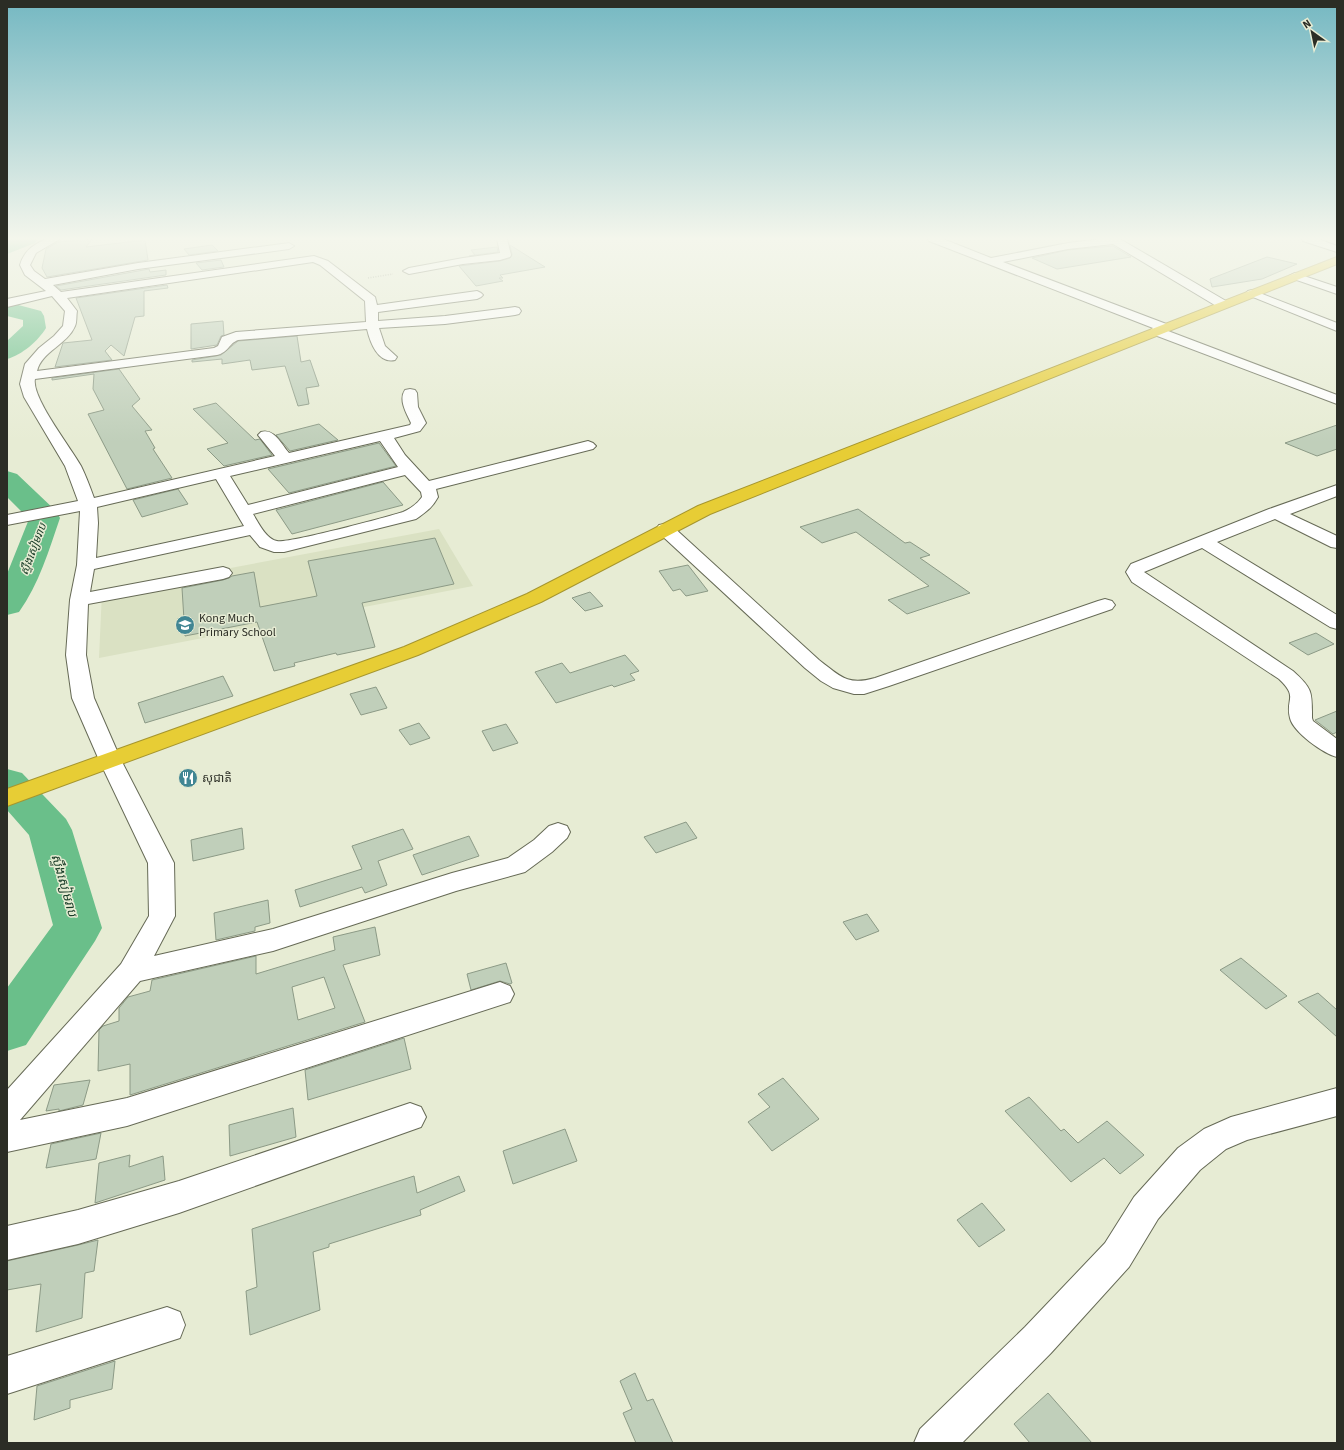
<svg xmlns="http://www.w3.org/2000/svg" width="1344" height="1450" font-family="'Source Sans 3','Noto Sans Khmer',sans-serif">
  <rect width="100%" height="100%" fill="#e7ecd4"/>
  <path fill="#dae1c3" d="M439,529L473,586L99,658L102,592Z"/>
  <g fill="none" stroke-linecap="round" stroke-linejoin="round">
    <g fill="#6abf8a" fill-rule="evenodd">
      <path d="M11,239H37L35,243L7,254V241Z"/>
      <path d="M7,302L41,311L44,316L46,328C38,341 22,355 7,359V341L23,326V320L7,316Z"/>
      <path d="M7,471L17,474L56,511L60,518C49,550 39,584 19,612L7,615V574L29,519L7,497Z"/>
      <path d="M7,769L22,773L66,819L72,830L102,928L95,941L26,1045L7,1051V988L53,925L29,835L7,810Z"/>
    </g>
  </g>
  <g fill="#c0cfba" stroke="#8c9a86" fill-rule="evenodd">
    <path d="M92,239L86,247L145,240L148,260L47,277L42,268L46,249L58,242Z"/>
    <path d="M212,245L218,251L189,255L184,249Z"/>
    <path d="M510,245L545,267L500,275L503,278H499L503,281L476,286L459,266L500,261L510,258L512,255Z"/>
    <path d="M1113,246L1131,257L1057,269L1032,258L1068,250Z"/>
    <path d="M497,247L498,252L469,256L475,255L471,250Z"/>
    <path d="M1267,257L1297,264L1262,279L1212,287L1210,279Z"/>
    <path d="M221,260L224,267L202,270L196,263Z"/>
    <path d="M149,269L150,272L166,270V275L61,290L56,286Z"/>
    <path d="M167,285L168,288L144,291V316L135,317L124,356L111,345L105,351L112,360L55,367L63,343L92,340L76,298Z"/>
    <path d="M223,321L224,335L221,336L217,345L191,349V324Z"/>
    <path d="M297,336L301,362L310,360L319,386L306,388L309,404L298,406L285,366L252,370L250,360L222,364V359L192,362V360L221,355L238,341Z"/>
    <path d="M119,369L140,399L132,406L152,430L145,431L155,448L153,449L172,478L127,489L88,414L104,410L93,389L94,374L52,380V378Z"/>
    <path d="M216,403L255,440L260,439L272,455L224,466L207,449L228,443L193,409Z"/>
    <path d="M319,424L338,440L290,451L276,435Z"/>
    <path d="M1337,425V449L1317,456L1285,443Z"/>
    <path d="M379,443L396,466L289,493L268,469Z"/>
    <path d="M383,482L403,505L292,534L276,510Z"/>
    <path d="M178,489L188,504L142,517L133,500Z"/>
    <path d="M858,509L905,543L910,542L930,555L920,558L970,593L907,614L888,600L929,586L856,532L822,543L800,527Z"/>
    <path d="M435,538L454,584L362,603L375,647L337,655L336,653L294,663L295,666L274,671L257,622L185,636L182,588L223,580L229,578L232,576L254,572L260,607L317,596L308,561Z"/>
    <path d="M688,565L708,591L686,596L680,589L673,591L659,571Z"/>
    <path d="M590,592L603,606L585,611L572,598Z"/>
    <path d="M1316,633L1334,644L1308,655L1289,643Z"/>
    <path d="M625,655L639,671L630,674L635,680L614,687L612,685L556,703L535,672L562,663L570,673Z"/>
    <path d="M223,676L233,696L145,723L138,703Z"/>
    <path d="M376,687L387,708L361,715L350,694Z"/>
    <path d="M1337,711V732L1333,734L1315,720Z"/>
    <path d="M419,723L430,738L410,745L399,730Z"/>
    <path d="M506,724L518,743L493,751L482,731Z"/>
    <path d="M686,822L697,838L656,853L644,837Z"/>
    <path d="M242,828L244,849L193,861L191,840Z"/>
    <path d="M403,829L413,849L378,861L387,885L365,893L362,887L300,907L295,890L362,869L352,846Z"/>
    <path d="M469,836L479,856L422,875L413,855Z"/>
    <path d="M268,900L270,923L255,927V931L216,940L214,913Z"/>
    <path d="M867,914L879,931L856,940L843,922Z"/>
    <path d="M375,927L380,955L343,965L365,1022L130,1095V1064L98,1071L99,1030L103,1026L119,1021V1008L128,997L150,991L152,980L256,956V974L335,950L333,937ZM324,977L335,1008L298,1020L292,987Z"/>
    <path d="M1241,958L1287,996L1266,1009L1220,970Z"/>
    <path d="M506,963L512,983L510,984L500,981L471,990L467,974Z"/>
    <path d="M1318,993L1337,1010V1037L1298,1002Z"/>
    <path d="M404,1038L411,1069L308,1100L305,1070Z"/>
    <path d="M783,1078L819,1119L772,1151L748,1122L770,1107L758,1094Z"/>
    <path d="M90,1080L83,1105L59,1111V1109L46,1111L54,1085Z"/>
    <path d="M1029,1097L1061,1131L1064,1129L1078,1143L1107,1121L1144,1155L1120,1174L1104,1158L1071,1182L1005,1111Z"/>
    <path d="M293,1108L296,1137L230,1156L229,1125Z"/>
    <path d="M565,1129L577,1161L513,1184L503,1151Z"/>
    <path d="M101,1133L96,1159L46,1168L51,1144Z"/>
    <path d="M130,1155L129,1167L163,1156L165,1180L95,1203L99,1163Z"/>
    <path d="M414,1176L417,1193L459,1176L465,1191L420,1210L421,1215L329,1244V1247L313,1252L320,1310L250,1335L246,1291L257,1287L252,1229Z"/>
    <path d="M982,1203L1005,1230L979,1247L957,1220Z"/>
    <path d="M98,1240L94,1271L85,1273L82,1318L36,1332L41,1284L7,1290V1261L78,1245Z"/>
    <path d="M115,1361L112,1389L70,1400V1408L34,1420L37,1386Z"/>
    <path d="M635,1373L647,1401L653,1399L673,1443H636L623,1413L632,1409L620,1381Z"/>
    <path d="M1048,1393L1092,1443H1030L1014,1424Z"/>
  </g>
  <g fill="none" stroke-linecap="round" stroke-linejoin="round">
    <defs>
      <g id="minor">
        <path d="M46,239H60L36,253L30,265L34,271L45,279L138,263L289,243L294,246L289,249L138,269L53,285L61,292L314,256L328,261L375,297L377,305L477,291L481,293L483,295L481,297L477,299L378,312V321L445,316L515,307L519,308L521,311L519,314L515,315L445,324L379,328L385,346L397,357L395,360C378,364 370,342 367,329L238,340C228,344 229,352 217,355L35,379C31,397 71,448 81,466C86,476 90,487 94,498L275,456L258,435L261,432C274,428 281,444 289,453L410,425L411,423C407,414 398,400 405,390L410,389L415,390L417,393L418,407L426,423L420,431L394,438L405,455L429,481L588,441L593,443L596,446L593,449L436,489L438,497C432,508 427,511 416,519L284,552H274L260,547L250,535L94,569L90,592L223,567L229,569L232,573L229,577L223,579L88,604L86,655L94,698L121,760L174,863L175,916L154,956L273,929L452,873L508,858L534,840L549,826L558,823L567,826L570,832L567,838L552,852L525,872L456,891L273,951L140,981L20,1120L127,1098L500,982L510,986L514,994L510,1002L127,1126L7,1152V1090L121,964L149,916L148,863L99,760L72,698L66,655L70,600L77,565L80,511L7,525V515L78,501L65,466L24,397L20,384L25,364L39,348L54,336L63,326L65,311L52,296L7,307V299L46,291L25,275L20,265C24,251 33,245 46,239ZM313,262L320,265L365,301L366,322L236,332L222,337L218,346L214,348L37,371C42,351 67,345 75,326C77,322 76,316 77,311L67,298ZM380,441L398,467L248,505L230,476ZM405,475L421,492L422,497C418,503 410,509 403,512C387,517 287,544 277,541C266,539 258,522 253,514ZM216,479L244,526L96,558L98,523L97,507Z"/>
        <path d="M497,239H507L511,255L510,257L500,260L463,264L409,274L403,271L409,268L463,258L500,253Z"/>
        <path d="M928,239H943L991,258L1068,243L1101,239H1120L1226,301L1228,304L1226,307H1218L1113,244L1068,249L1003,262L1169,325L1171,328L1168,331L1337,395V404L1152,334L1150,331L1153,328L929,241Z"/>
        <path d="M1302,239H1318L1337,246V252L1303,241Z"/>
        <path d="M1295,273L1337,287V294L1291,278L1289,276Z"/>
        <path d="M1252,290L1337,323V331L1248,295L1246,293L1248,291Z"/>
        <path d="M1337,485V496L1290,514L1337,536V548L1331,547L1275,519L1217,542L1337,615V629L1330,627L1202,548L1144,572L1293,671C1313,689 1312,692 1312,718L1313,721L1337,739V757C1324,754 1293,732 1290,718C1285,698 1299,698 1279,679L1132,582L1126,572L1131,564L1269,509Z"/>
        <path d="M665,524L671,525L819,660C840,676 847,686 875,678L1098,601L1105,599L1112,601L1115,605L1112,609L889,686L864,694H854L833,688L821,681L805,668L659,533L656,529L659,525Z"/>
        <path d="M1337,1088V1116L1247,1140L1226,1149L1200,1170L1158,1219L1129,1267L1051,1353L962,1443H914L920,1429L1025,1327L1105,1243L1134,1197L1178,1148L1204,1129L1231,1117Z"/>
        <path d="M410,1103L421,1107L426,1117L421,1127L179,1213L78,1244L7,1260V1226L78,1210L179,1181Z"/>
        <path d="M167,1307L180,1312L185,1325L180,1338L7,1394V1356Z"/>
      </g>
      <path id="highway" d="M1337,257V264L710,514L541,602L418,655L7,806V789L404,647L527,594L698,506Z"/>
    </defs>
    <use href="#minor" stroke="#666a56" stroke-width="2"/>
    <use href="#highway" stroke="#a5952f" stroke-width="2"/>
    <path stroke="#9ea290" stroke-width="1.5" stroke-dasharray="1 1.5" stroke-linecap="butt" d="M368,278L393,274"/>
    <use href="#minor" fill="#fff" fill-rule="evenodd"/>
    <use href="#highway" fill="#e7cd35" fill-rule="evenodd"/>
  </g>
  <linearGradient id="sky" x2="0" y2="1"><stop stop-color="#75b8c2"/><stop offset="0.54" stop-color="#f4f6ec"/><stop offset="1" stop-color="#f4f6ec" stop-opacity="0"/></linearGradient>
  <rect width="1344" height="442" fill="url(#sky)"/>
  <defs>
    <symbol id="school-disc" viewBox="-11 -11 22 22"><circle r="9.5" fill="#418693" stroke="#e7ecd4"/><path d="M0-5L7-2L0 1L-7-2ZM-4 1L0 2.5L4 1V4Q0 6-4 4Z" fill="#fff"/></symbol>
    <symbol id="restaurant-disc" viewBox="-11 -11 22 22"><circle r="9.5" fill="#418693" stroke="#e7ecd4"/><path d="M-5-6h1v4h1v-4h1v4h1v-4h1v5L-1.5 .5V6h-2V.5L-5-1ZM5-6V6H3V1.5H1.5Q1.5-4 5-6Z" fill="#fff"/></symbol>
  </defs>
  <g fill-rule="evenodd">
    <use href="#school-disc" x="174" y="614" width="22" height="22"/>
    <use href="#restaurant-disc" x="177" y="767" width="22" height="22"/>
  </g>
  <g text-anchor="middle" stroke-width="3" stroke-linejoin="round" paint-order="stroke">
    <g font-size="11" font-style="italic" fill="#173b26" stroke="#e7ecd4">
      <text transform="translate(33 549) rotate(-69)" y="4">ស្ទឹងសៀមរាប</text>
    </g>
    <g font-size="12" fill="#2b2d25" stroke="#e7ecd4" text-anchor="start">
      <text x="199" y="622">Kong Much<tspan x="199" dy="14">Primary School</tspan></text>
      <text x="202" y="782">សុជាតិ</text>
    </g>
    <g font-size="13" font-style="italic" fill="#173b26" stroke="#e7ecd4">
      <text transform="translate(65 885) rotate(74)" y="5">ស្ទឹងសៀមរាប</text>
    </g>
  </g>
  <rect width="1344" height="1450" fill="none" stroke="#2b2d25" stroke-width="16"/>
  <g transform="translate(1312 32) rotate(327)" stroke="#e7ecd4" stroke-width="3" paint-order="stroke">
  <path d="M0-3L7 15L0 10L-7 15Z" fill="#2b2d25"/>
  <text y="-6" font-size="11" font-weight="bold" text-anchor="middle" fill="#2b2d25">N</text>
  </g>
</svg>
